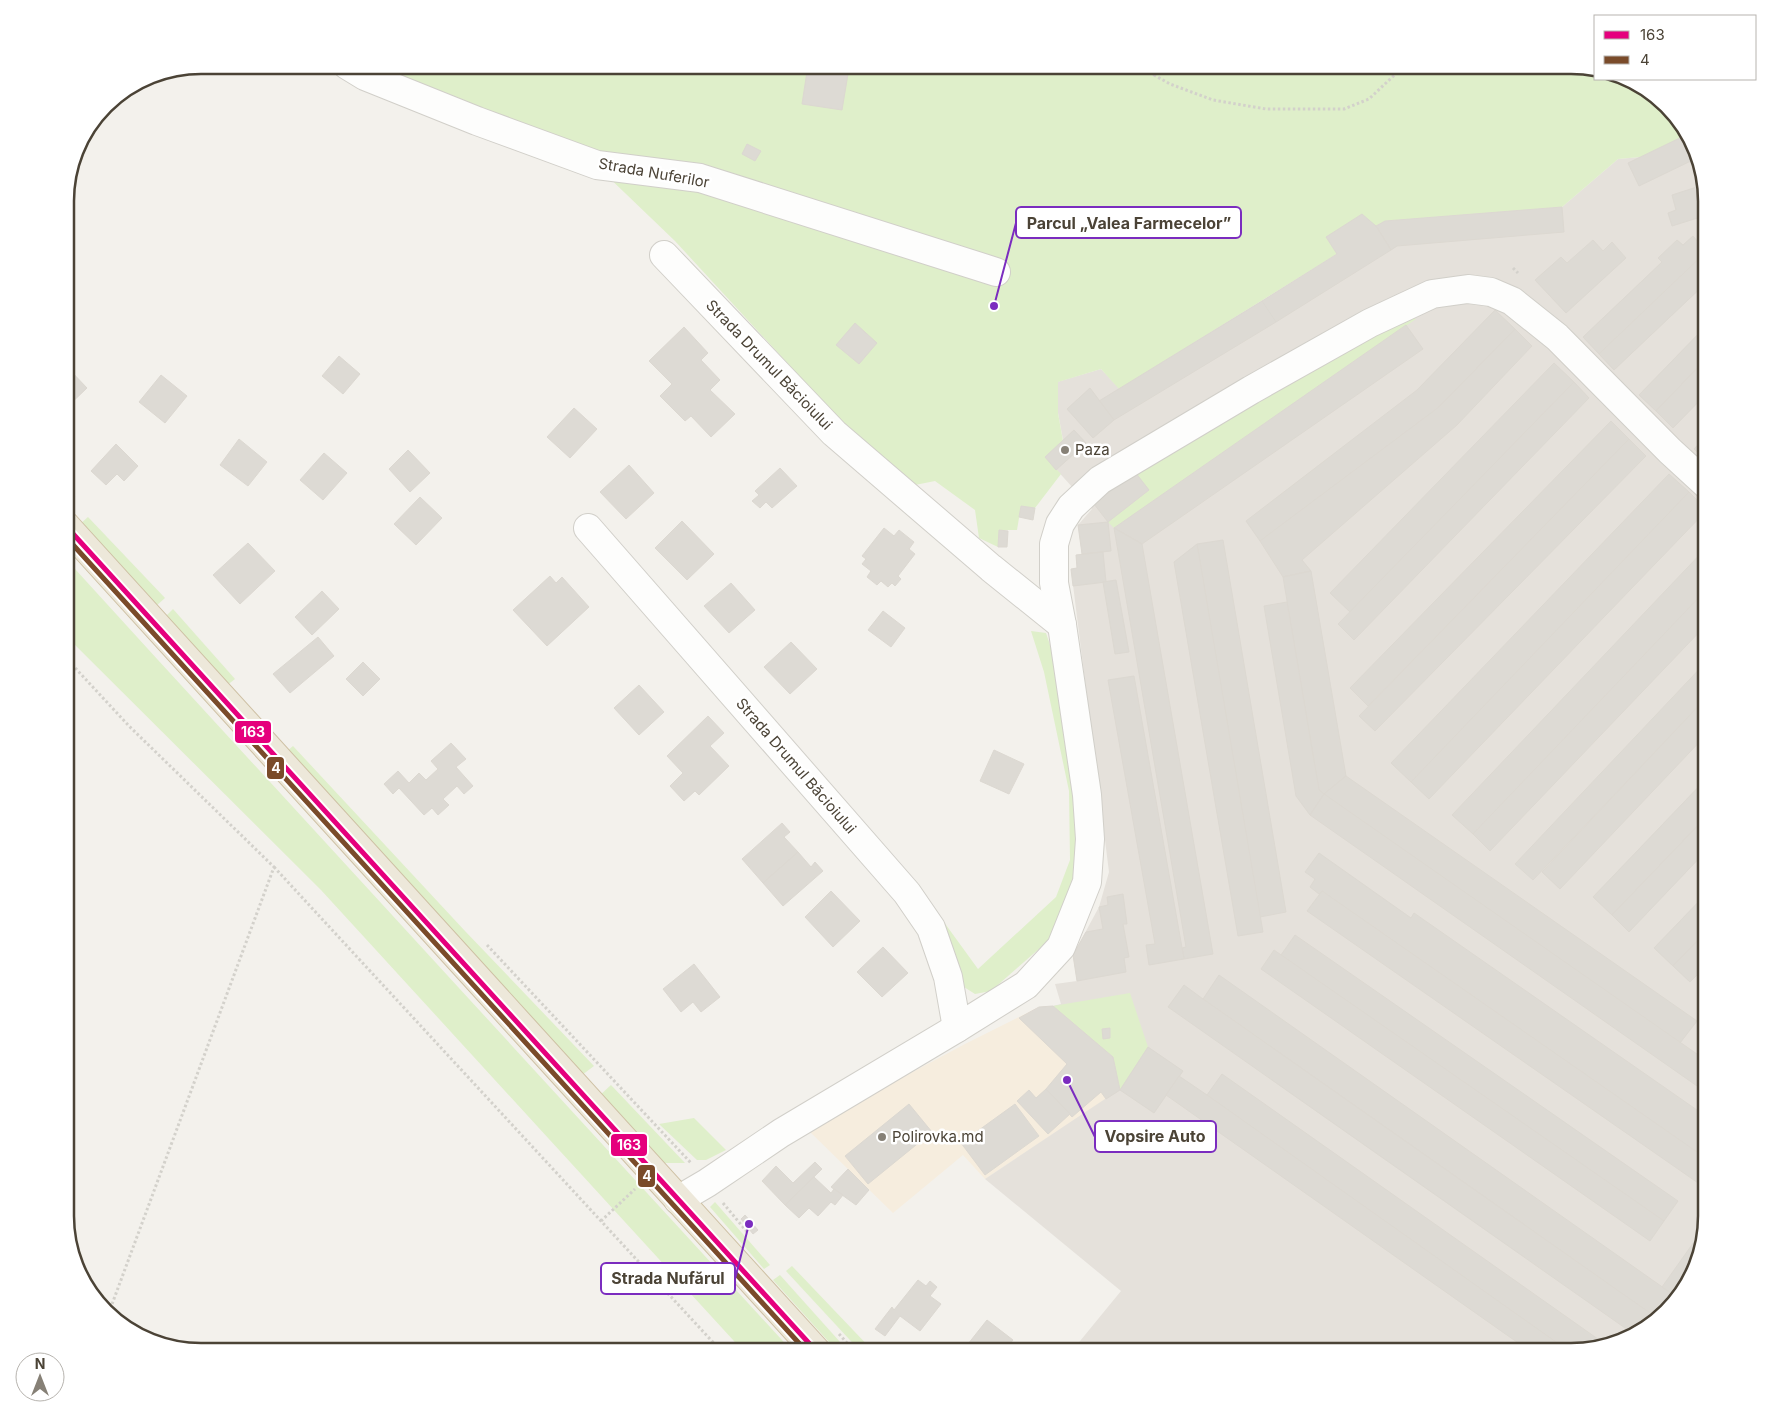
<svg xmlns="http://www.w3.org/2000/svg" width="1772" height="1417" font-family="Inter,sans-serif">
  <rect width="100%" height="100%" fill="#f3f1ec"/>
  <path fill="#f6edde" d="M1053,1006L1113,1057L1120,1090L985,1179L963,1155L893,1213L809,1131L894,1082L965,1044L1039,1007Z"/>
  <path fill="#e5e1db" d="M1696,152L1707,201V1217L1700,1260L1674,1306L1631,1338L1571,1352H1071L1121,1291L985,1179L1120,1089L1113,1057L1053,1006L1061,1004L1055,984L1077,981L1073,955L1099,907L1109,872L1071,569L1077,568L1076,555L1082,554L1078,525L1092,509L1045,457L1063,440L1058,413L1057,382L1101,369L1119,388L1337,255L1326,237L1376,226L1385,221L1562,207L1618,159Z"/>
  <g fill="#dfefca">
    <path d="M351,65H1572L1596,69V79H1626L1661,98L1693,141L1696,152L1618,159L1562,207L1385,221L1376,226L1326,237L1337,254L1119,389L1101,369L1058,382V413L1063,441L1045,457L1061,474L1035,508L1021,506L1017,530H1000L998,547L979,538L975,510L935,481L915,485L849,430L675,241L576,146Z"/>
    <path d="M1412,317L1416,319L1114,528L1108,522L1149,490L1135,472L1404,318Z"/>
    <path d="M88,517L165,598L156,606L79,525Z"/>
    <path d="M65,558L158,660L793,1352H744L321,890L65,635Z"/>
    <path d="M173,609L235,679L226,686L165,617Z"/>
    <path d="M1031,631L1046,633L1060,675L1078,808L1074,888L1061,917L1048,941L991,991L975,994L964,987L925,896L978,969L1056,897L1070,860L1069,791L1044,672Z"/>
    <path d="M293,746L465,931L594,1066L582,1075L286,752Z"/>
    <path d="M1130,993L1148,1047L1120,1090L1113,1057L1053,1006Z"/>
    <path d="M611,1085L685,1163H660L598,1097Z"/>
    <path d="M694,1118L726,1150L706,1160H697L659,1124Z"/>
    <path d="M715,1202L770,1265L764,1269L710,1207Z"/>
    <path d="M792,1266L874,1352H861L786,1271Z"/>
    <path d="M780,1275L849,1352H838L773,1280Z"/>
  </g>
  <g fill="#dddad4" stroke="#dcd8d1">
    <path d="M808,65H834L833,71L848,74L842,110L802,104Z"/>
    <path d="M1688,134L1693,141L1697,158L1639,186L1628,163Z"/>
    <path d="M747,144L761,151L755,161L742,154Z"/>
    <path d="M1703,185L1707,201V215L1672,226L1668,213L1676,210L1672,195Z"/>
    <path d="M1562,207L1564,232L1397,246L1391,250L1376,226L1385,221Z"/>
    <path d="M1362,214L1376,226L1391,250L1276,322L1262,301L1337,254L1326,237Z"/>
    <path d="M1707,233V251L1599,354L1583,337L1662,262L1658,258L1677,240L1683,245L1693,236L1698,242Z"/>
    <path d="M1593,240L1603,251L1612,242L1626,258L1566,313L1535,280L1561,257L1567,263Z"/>
    <path d="M1707,251V282L1614,370L1599,354Z"/>
    <path d="M1262,301L1276,322L1114,420L1099,401Z"/>
    <path d="M1495,310L1515,329L1439,407L1260,541L1246,521L1417,390Z"/>
    <path d="M855,323L877,343L859,364L836,345Z"/>
    <path d="M1406,325L1423,349L1142,544L1114,528Z"/>
    <path d="M1707,325V358L1656,411L1639,395Z"/>
    <path d="M684,327L708,353L701,360L720,380L710,390L735,414L711,437L691,416L685,421L660,396L672,384L649,361Z"/>
    <path d="M1515,329L1532,346L1457,425L1302,560L1311,571L1283,577L1260,541L1439,407Z"/>
    <path d="M339,356L360,374L343,394L322,376Z"/>
    <path d="M1707,358V393L1673,428L1656,411Z"/>
    <path d="M1554,363L1574,382L1350,612L1330,593Z"/>
    <path d="M66,366L87,388L65,409V367Z"/>
    <path d="M161,375L187,396L165,423L139,402Z"/>
    <path d="M1574,382L1589,398L1354,640L1338,624Z"/>
    <path d="M1090,388L1114,420L1093,438L1067,409Z"/>
    <path d="M574,408L597,429L570,458L547,437Z"/>
    <path d="M1611,421L1629,439L1368,706L1350,688Z"/>
    <path d="M1074,430L1086,443L1056,470L1045,457Z"/>
    <path d="M1707,435V462L1694,449Z"/>
    <path d="M239,439L267,462L248,486L220,465Z"/>
    <path d="M1629,439L1646,456L1375,731L1359,716Z"/>
    <path d="M116,444L138,466L124,481L117,474L106,485L91,471Z"/>
    <path d="M408,450L430,473L410,492L389,469Z"/>
    <path d="M324,453L347,473L323,500L300,480Z"/>
    <path d="M629,465L654,493L626,519L600,492Z"/>
    <path d="M780,468L797,486L772,508L766,502L760,508L752,501L759,495L755,491Z"/>
    <path d="M1135,472L1149,490L1108,522L1094,504Z"/>
    <path d="M1669,474L1689,492L1411,782L1391,763Z"/>
    <path d="M1689,492L1707,510L1429,799L1411,782Z"/>
    <path d="M420,497L442,518L416,545L394,524Z"/>
    <path d="M1021,506L1035,508L1033,520L1019,517Z"/>
    <path d="M682,521L714,554L687,580L655,548Z"/>
    <path d="M1108,522L1111,551L1082,554L1078,525Z"/>
    <path d="M884,528L894,536L899,530L914,542L909,549L915,554L898,576L901,579L895,586L892,583L888,587L881,581L877,585L867,577L871,571L862,564L866,559L862,556Z"/>
    <path d="M1114,528L1142,544L1213,954L1184,959L1182,948L1186,947Z"/>
    <path d="M999,530L1008,531L1007,547H998Z"/>
    <path d="M1223,540L1286,912L1260,917L1197,544Z"/>
    <path d="M248,543L275,571L240,604L213,575Z"/>
    <path d="M1197,544L1263,932L1238,936L1174,562Z"/>
    <path d="M1707,547V589L1473,834L1452,815Z"/>
    <path d="M1103,552L1106,582L1073,586L1071,569L1077,568L1076,555Z"/>
    <path d="M1311,571L1346,776L1324,794L1319,790L1283,577Z"/>
    <path d="M550,576L556,583L562,577L589,607L547,646L513,610Z"/>
    <path d="M1116,580L1129,652L1115,654L1103,582Z"/>
    <path d="M731,583L755,610L729,633L704,606Z"/>
    <path d="M1707,589V624L1490,851L1473,834Z"/>
    <path d="M322,591L339,609L312,635L295,617Z"/>
    <path d="M1287,602L1319,790L1324,794L1310,815L1296,796L1264,606Z"/>
    <path d="M883,611L905,628L891,647L868,630Z"/>
    <path d="M318,637L334,656L290,693L273,674Z"/>
    <path d="M791,642L817,669L790,694L764,667Z"/>
    <path d="M1707,661V697L1533,880L1515,864Z"/>
    <path d="M363,662L380,679L363,696L346,679Z"/>
    <path d="M1134,676L1184,959L1149,965L1146,945L1155,944L1108,680Z"/>
    <path d="M639,685L664,712L639,735L614,708Z"/>
    <path d="M1707,697V734L1560,889L1542,872Z"/>
    <path d="M708,716L724,733L710,746L729,766L699,795L695,791L684,801L670,786L683,773L667,756Z"/>
    <path d="M451,743L466,759L456,767L473,786L464,794L457,786L443,799L449,805L438,815L432,808L424,815L399,788L393,794L384,784L398,771L409,783L419,773L426,780L438,769L431,761Z"/>
    <path d="M994,750L1024,764L1009,794L980,781Z"/>
    <path d="M1346,776L1697,1021L1680,1043L1324,794Z"/>
    <path d="M1707,778V816L1612,915L1593,897Z"/>
    <path d="M1324,794L1707,1061V1093L1310,815Z"/>
    <path d="M1707,816V850L1629,932L1612,915Z"/>
    <path d="M782,823L790,832L784,837L798,852L763,883L742,859Z"/>
    <path d="M798,852L811,867L815,862L823,871L783,906L763,883Z"/>
    <path d="M1319,853L1411,918L1414,913L1707,1117V1159L1322,891L1319,894L1310,887L1315,879L1305,872Z"/>
    <path d="M831,891L860,921L833,947L805,917Z"/>
    <path d="M1322,891L1707,1159V1176L1701,1185L1307,911Z"/>
    <path d="M1707,893V931L1673,966L1654,948Z"/>
    <path d="M1123,894L1127,924H1123L1129,957L1124,958L1126,972L1077,981L1073,955L1086,932L1103,929L1099,907L1108,905L1107,897Z"/>
    <path d="M1707,931V965L1690,982L1673,966Z"/>
    <path d="M1295,935L1678,1201L1664,1221L1281,955Z"/>
    <path d="M883,947L908,973L882,997L857,972Z"/>
    <path d="M1274,950L1664,1221L1650,1241L1261,969Z"/>
    <path d="M694,964L720,997L701,1012L693,1002L681,1012L663,989Z"/>
    <path d="M1219,975L1678,1298L1674,1306L1657,1318L1203,999Z"/>
    <path d="M1184,985L1203,999L1657,1318L1635,1335L1168,1007Z"/>
    <path d="M1053,1006L1113,1057L1120,1090L1106,1099L1101,1092L1072,1117L1046,1089L1067,1064L1019,1018L1039,1007Z"/>
    <path d="M1707,1007V1029L1697,1021Z"/>
    <path d="M1110,1028V1038L1103,1039L1102,1029Z"/>
    <path d="M1148,1047L1183,1071L1154,1113L1120,1090Z"/>
    <path d="M1222,1074L1605,1344L1570,1352L1207,1095Z"/>
    <path d="M1179,1076L1207,1095L1570,1352H1531L1166,1095Z"/>
    <path d="M1046,1089L1070,1114L1048,1134L1017,1101L1029,1090L1036,1098Z"/>
    <path d="M909,1104L932,1132L868,1184L845,1156Z"/>
    <path d="M1015,1104L1039,1136L985,1175L961,1143Z"/>
    <path d="M815,1162L822,1169L785,1205L762,1181L776,1166L793,1183Z"/>
    <path d="M848,1169L869,1190L856,1205L831,1187Z"/>
    <path d="M814,1177L831,1193L834,1189L843,1195L835,1205L831,1202L818,1216L809,1208L799,1218L785,1205Z"/>
    <path d="M745,1215L758,1230L753,1234L741,1219Z"/>
    <path d="M1706,1225L1700,1260L1678,1298L1662,1287Z"/>
    <path d="M918,1280L926,1286L930,1281L937,1287L930,1296L941,1304L920,1331L900,1316L885,1336L875,1329L892,1307L894,1310Z"/>
    <path d="M987,1320L1013,1340L1003,1352H968L964,1349Z"/>
  </g>
  <g fill="none" stroke-linecap="round" stroke-linejoin="round">
    <defs>
      <g id="minor">
        <path d="M347,65L365,76L477,121L597,165L700,178L996,272"/>
        <path d="M664,255L834,433L991,568L1062,625"/>
        <path d="M588,528L907,893L931,928L948,977L957,1028"/>
        <path d="M678,1200L707,1183L781,1133L957,1028L1026,985L1061,947L1087,882L1090,839L1087,795L1062,625L1054,583V544L1060,524L1071,507L1100,480L1251,390L1370,323L1432,294L1468,289L1491,292L1512,301L1557,337L1670,451L1707,485"/>
      </g>
      <path id="highway" d="M65,525L817,1352"/>
    </defs>
    <use href="#minor" stroke="#d1cfc9" stroke-width="30"/>
    <use href="#highway" stroke="#cec0a4" stroke-width="30"/>
    <g stroke="#d3d1cb" stroke-width="3" stroke-dasharray="2.5 2.5" stroke-linecap="butt">
      <path d="M1152,65L1154,75L1170,84L1213,100L1266,109H1344L1369,99L1405,65"/>
      <path d="M1513,268L1518,273"/>
      <path d="M65,489L76,499"/>
      <path d="M65,657L129,726L274,867L108,1315"/>
      <path d="M274,867L722,1352"/>
      <path d="M487,945L691,1163"/>
      <path d="M723,1203L748,1233"/>
      <path d="M601,1221L635,1189"/>
      <path d="M839,1334L855,1352"/>
    </g>
    <use href="#minor" stroke="#fdfdfc" stroke-width="28"/>
    <use href="#highway" stroke="#ede8da" stroke-width="28"/>
    <defs>
      <path id="bus-1" d="M65,525L817,1352"/>
      <path id="bus-2" d="M65,536L807,1352"/>
    </defs>
    <use href="#bus-1" stroke="#fff" stroke-width="9"/>
    <use href="#bus-2" stroke="#fff" stroke-width="9"/>
    <use href="#bus-1" stroke="#e5007d" stroke-width="5"/>
    <use href="#bus-2" stroke="#7a4b2a" stroke-width="5"/>
  </g>
  <g fill="#868076" stroke="#fff" stroke-width="2">
    <circle cx="1065" cy="450" r="5"/>
    <circle cx="882" cy="1137" r="5"/>
  </g>
  <g text-anchor="middle" stroke-width="5" stroke-linejoin="round" paint-order="stroke">
    <g font-size="15" fill="#4b4336" stroke="#fff">
      <text transform="translate(654 173) rotate(10)" y="5">Strada Nuferilor</text>
      <text transform="translate(769 365) rotate(46)" y="5">Strada Drumul Băcioiului</text>
      <text transform="translate(796 766) rotate(49)" y="5">Strada Drumul Băcioiului</text>
    </g>
    <g font-size="15" fill="#4b4336" stroke="#fff" text-anchor="start">
      <text x="1075" y="455">Paza</text>
      <text x="892" y="1142">Polirovka.md</text>
    </g>
  </g>
  <path d="M0 0H1772V1417H0ZM201 74H1571A127 127 0 0 1 1698 201V1216A127 127 0 0 1 1571 1343H201A127 127 0 0 1 74 1216V201A127 127 0 0 1 201 74Z" fill="#fff" fill-rule="evenodd"/>
  <path fill="none" stroke="#4b4336" stroke-width="2.5" d="M201 74H1571A127 127 0 0 1 1698 201V1216A127 127 0 0 1 1571 1343H201A127 127 0 0 1 74 1216V201A127 127 0 0 1 201 74Z"/>
  <path fill="none" stroke="#7b2cbf" stroke-width="2" d="M994 306L1016 223M1067 1080L1095 1137M749 1224L735 1279"/>
  <g fill="#7b2cbf" stroke="#fff" stroke-width="2">
    <circle cx="994" cy="306" r="5"/>
    <circle cx="1067" cy="1080" r="5"/>
    <circle cx="749" cy="1224" r="5"/>
  </g>
  <g fill="#fff" stroke="#7b2cbf" stroke-width="2">
    <rect x="1016" y="207" width="225" height="31" rx="5"/>
    <rect x="1095" y="1121" width="121" height="31" rx="5"/>
    <rect x="601" y="1263" width="134" height="31" rx="5"/>
  </g>
  <g font-size="16" text-anchor="middle" font-weight="bold" fill="#4b4336">
    <text x="1129" y="229">Parcul „Valea Farmecelor”</text>
    <text x="1155" y="1142">Vopsire Auto</text>
    <text x="668" y="1284">Strada Nufărul</text>
  </g>
  <g stroke="#fff" stroke-width="2">
    <rect x="234" y="720" width="38" height="24" rx="5" fill="#e5007d"/>
    <rect x="266" y="756" width="19" height="24" rx="5" fill="#7a4b2a"/>
    <rect x="610" y="1133" width="38" height="24" rx="5" fill="#e5007d"/>
    <rect x="637" y="1164" width="19" height="24" rx="5" fill="#7a4b2a"/>
  </g>
  <g font-size="14" text-anchor="middle" font-weight="bold" fill="#fff">
    <text x="253" y="737">163</text>
    <text x="276" y="773">4</text>
    <text x="629" y="1150">163</text>
    <text x="647" y="1181">4</text>
  </g>
  <rect x="1594" y="15" width="162" height="65" fill="#ffffff" stroke="#b7b4af"/>
  <rect x="1604" y="31" width="25" height="8" fill="#e5007d" stroke="#b7b4af"/>
  <text x="1640" y="40" font-size="15" fill="#4b4336">163</text>
  <rect x="1604" y="56" width="25" height="8" fill="#7a4b2a" stroke="#b7b4af"/>
  <text x="1640" y="65" font-size="15" fill="#4b4336">4</text>
  <g transform="translate(40 1377)"><circle r="24" fill="#ffffff" stroke="#b7b4af"/>
  <path d="M0-4L9 19L0 12L-9 19Z" fill="#868076"/>
  <text y="-8" font-size="14" font-weight="bold" text-anchor="middle" fill="#4b4336">N</text>
  </g>
</svg>
